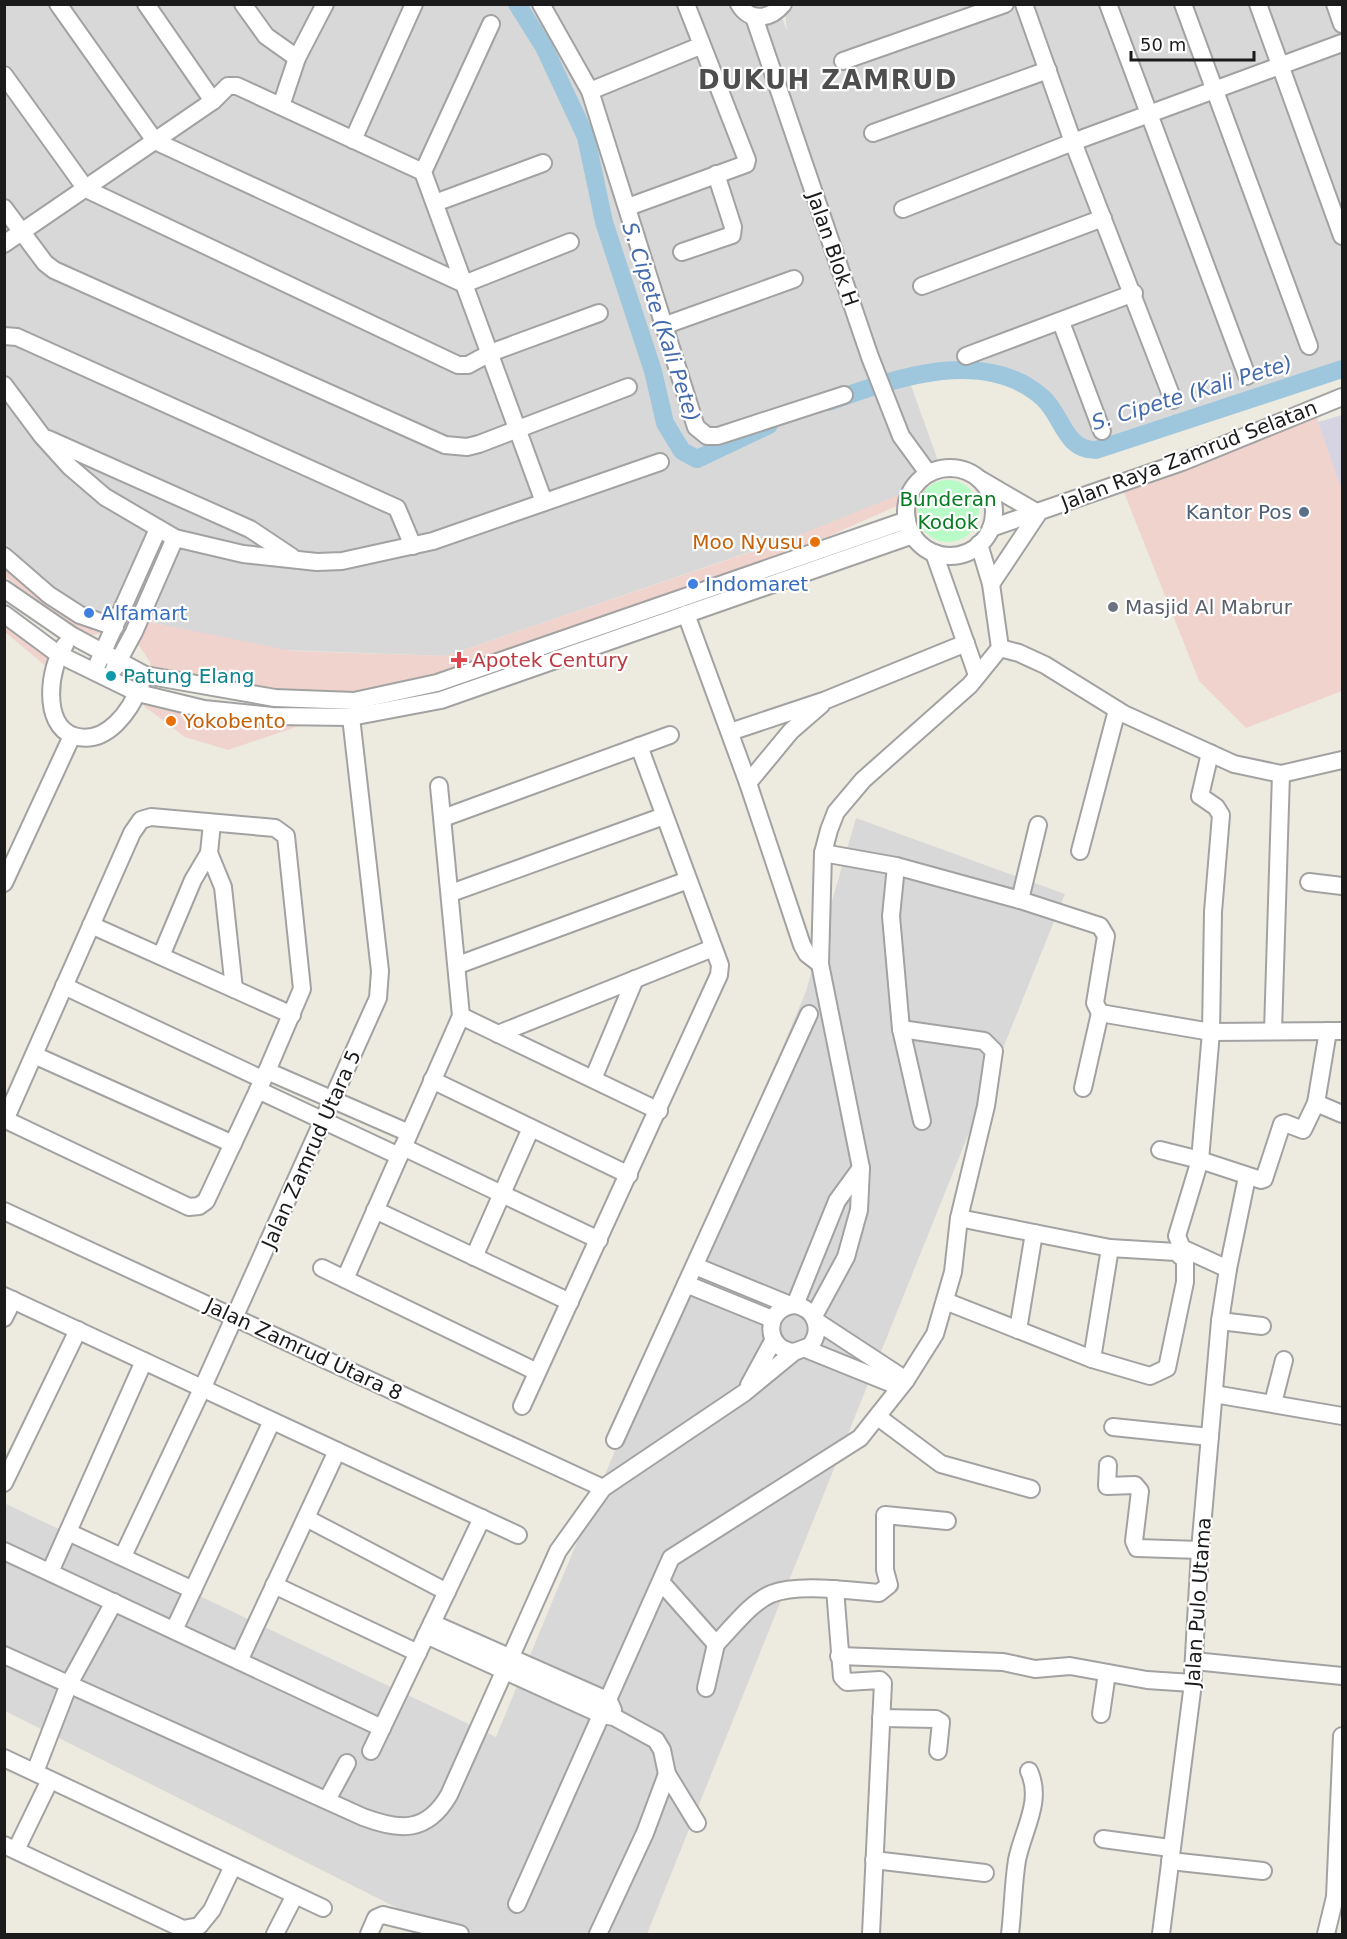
<svg xmlns="http://www.w3.org/2000/svg" width="1347" height="1939" font-family="'DejaVu Sans',sans-serif">
  <rect width="100%" height="100%" fill="#edebe0"/>
  <g fill="#d9d8d8" fill-rule="evenodd">
    <path d="M777,4L787,31L784,5H1342V369L1142,435L1086,450L1074,444L1044,399L1010,379L958,369L908,377L941,469L928,483L828,525L446,656L254,649L147,621L84,609L54,591L5,543L4,5ZM896,381L708,454L707,453L783,419Z"/>
    <path d="M856,818L1065,894L647,1934H449L5,1711L4,1503L496,1737L806,991Z"/>
  </g>
  <g fill="#f0d3cd">
    <path d="M1314,409L1342,488V691L1246,728L1199,681L1123,490Z"/>
    <path d="M928,483L919,511L920,528L906,502L536,665L489,682L437,683L354,701L153,680L150,662L140,647L126,636L108,632L80,637L5,576L4,543L44,581L84,609L292,651L446,656L792,538Z"/>
    <path d="M4,608L64,657L60,678L5,632Z"/>
    <path d="M147,702L305,724L228,750L185,737L144,706Z"/>
  </g>
  <circle fill="#b9fbc7" cx="948" cy="511" r="31"/>
  <path fill="#d6d4e3" d="M1342,415V490L1318,422Z"/>
  <g fill="none" stroke-linecap="round" stroke-linejoin="round">
    <g stroke="#9ec7dd" stroke-width="18">
      <path d="M517,4L544,47L586,137L604,222L653,371L665,423L682,451L697,459L769,425"/>
      <path d="M828,402C894,379 984,345 1043,398C1063,416 1064,450 1096,450L1342,369"/>
    </g>
    <defs>
      <g id="minor">
        <path d="M58,4L155,141L464,284L570,242"/>
        <path d="M146,4L213,101"/>
        <path d="M243,4L266,36L297,58"/>
        <path d="M541,4L590,91L696,427L707,436H718L844,395"/>
        <path d="M739,4C750,23 771,19 783,4"/>
        <path d="M1024,4L1073,142L1173,400"/>
        <path d="M1108,4L1247,376"/>
        <path d="M1183,4L1309,346"/>
        <path d="M1258,4L1342,236"/>
        <path d="M1335,4L1342,24"/>
        <path d="M754,17L870,357L901,436L928,473"/>
        <path d="M491,24L423,172L544,502"/>
        <path d="M843,61L1005,4"/>
        <path d="M4,75L86,189L458,365H468L490,353L599,313"/>
        <path d="M590,91L700,46"/>
        <path d="M281,106L297,58L325,4"/>
        <path d="M873,133L1048,70"/>
        <path d="M353,140L414,4"/>
        <path d="M435,203L543,163"/>
        <path d="M628,207L746,164L747,160L686,4"/>
        <path d="M4,208L45,263L54,270L445,445L467,447L479,444L628,387"/>
        <path d="M903,209L1073,142L1342,43"/>
        <path d="M4,244L213,101L228,86H237L423,172"/>
        <path d="M682,252L732,235L733,227L716,174"/>
        <path d="M922,286L1103,218"/>
        <path d="M1061,322L1102,431"/>
        <path d="M663,326L794,279"/>
        <path d="M4,336L17,337L397,508L413,546"/>
        <path d="M966,356L1134,293"/>
        <path d="M4,385L42,436L70,467L105,497L175,538L243,554L317,562L342,561L433,541L660,462"/>
        <path d="M48,439L250,529L292,557"/>
        <circle cx="950" cy="512" r="44"/>
        <path d="M981,480L1036,512"/>
        <path d="M991,528L1182,462L1342,397"/>
        <path d="M934,553L977,675"/>
        <path d="M4,556L49,595L80,615L115,627"/>
        <path d="M991,584L1039,512"/>
        <path d="M4,589L71,635L145,675L275,698L354,701L437,683L907,520"/>
        <path d="M4,614L58,654L138,693L204,709L272,716L351,717L441,700L913,535"/>
        <path d="M686,614L748,783L802,945L807,954L820,964"/>
        <path d="M65,645C49,666 41,725 74,736C107,746 131,710 141,684"/>
        <path d="M1000,648L1019,653L1045,665L1124,714L1234,764L1281,774L1342,760"/>
        <path d="M98,663L158,529"/>
        <path d="M114,669L134,632L175,538"/>
        <path d="M730,732L826,700L966,643"/>
        <path d="M1210,753L1200,796L1216,807L1221,815L1213,912L1211,1032L1200,1160L1177,1236L1182,1248L1228,1269L1247,1177"/>
        <path d="M748,783L791,731L821,705"/>
        <path d="M443,818L670,735"/>
        <path d="M1080,851L1117,710"/>
        <path d="M209,853L212,823"/>
        <path d="M823,853L896,866L1020,900L1100,926L1106,936L1095,1003L1100,1013L1211,1032L1342,1031"/>
        <path d="M1309,882L1342,886"/>
        <path d="M4,883L72,736"/>
        <path d="M451,893L664,816"/>
        <path d="M1020,900L1038,825"/>
        <path d="M91,925L292,1015"/>
        <path d="M161,956L193,880L209,853L223,887L234,989"/>
        <path d="M458,965L688,880"/>
        <path d="M64,986L262,1079"/>
        <path d="M461,1016L659,1111"/>
        <path d="M901,1029L922,1121"/>
        <path d="M1273,1031L1281,774"/>
        <path d="M1328,1031L1316,1103L1342,1114"/>
        <path d="M498,1034L713,948"/>
        <path d="M34,1055L233,1144"/>
        <path d="M267,1071L409,1133"/>
        <path d="M593,1079L635,979"/>
        <path d="M432,1080L629,1175"/>
        <path d="M1083,1088L1100,1013"/>
        <path d="M258,1090L399,1156"/>
        <path d="M4,1119L189,1207L199,1206L206,1201L267,1071L302,989L286,836L275,828L151,817L141,820L132,833L5,1120"/>
        <path d="M403,1147L599,1240"/>
        <path d="M1160,1150L1200,1160L1261,1180L1264,1179L1282,1124L1285,1123L1303,1130L1316,1103"/>
        <path d="M375,1210L570,1302"/>
        <path d="M4,1211L603,1488"/>
        <path d="M474,1257L531,1128"/>
        <path d="M695,1266L790,1305"/>
        <path d="M322,1268L537,1372"/>
        <path d="M345,1279L461,1016L439,786"/>
        <path d="M686,1284L772,1319"/>
        <path d="M4,1296L518,1535"/>
        <path d="M945,1301L1092,1359L1150,1376L1167,1368L1185,1282V1260L1176,1252L1110,1248L959,1218"/>
        <path d="M795,1305L837,1201L861,1168"/>
        <path d="M814,1316L846,1257L859,1210L861,1168L820,964L823,853L829,830L836,812L863,780L970,685L1000,648L991,584L979,544"/>
        <path d="M4,1318L13,1300"/>
        <path d="M816,1321L906,1380"/>
        <path d="M1220,1321L1262,1326"/>
        <path d="M1018,1330L1034,1233"/>
        <path d="M806,1349L900,1387"/>
        <path d="M1092,1359L1110,1248"/>
        <path d="M749,1385L773,1341"/>
        <path d="M1214,1394L1342,1416"/>
        <path d="M1273,1403L1284,1360"/>
        <path d="M522,1406L719,975L720,965L639,746"/>
        <path d="M878,1417L941,1464L1031,1489"/>
        <path d="M1113,1427L1210,1437"/>
        <path d="M615,1440L809,1014"/>
        <path d="M1108,1465L1107,1486L1135,1485L1140,1491L1134,1541L1137,1548L1200,1550"/>
        <path d="M4,1483L78,1330"/>
        <path d="M306,1518L447,1592"/>
        <path d="M68,1532L193,1590"/>
        <path d="M4,1551L382,1728"/>
        <path d="M123,1556L202,1389L378,998L380,971L351,717"/>
        <path d="M50,1572L144,1361"/>
        <path d="M661,1582L716,1644C732,1628 750,1603 771,1594C799,1583 849,1591 879,1593L889,1585L885,1570V1515L947,1521"/>
        <path d="M274,1585L418,1653"/>
        <path d="M835,1589L842,1677L847,1682L880,1680L883,1683L871,1934"/>
        <path d="M432,1623L609,1701L613,1710"/>
        <path d="M174,1630L272,1421"/>
        <path d="M426,1635L602,1715L614,1717L656,1740L662,1750L667,1774L697,1823"/>
        <path d="M4,1655L363,1817C400,1831 427,1833 449,1795L558,1551L603,1488L744,1393L794,1352L810,1346C823,1330 816,1309 795,1305C764,1307 763,1349 794,1352"/>
        <path d="M839,1656L1003,1662L1035,1669L1070,1666L1147,1680L1192,1683"/>
        <path d="M239,1661L337,1451"/>
        <path d="M1194,1661L1342,1676"/>
        <path d="M706,1688L716,1644"/>
        <path d="M1101,1714L1107,1673"/>
        <path d="M881,1718L936,1719L941,1722L938,1751"/>
        <path d="M371,1751L482,1518"/>
        <path d="M4,1758L323,1908"/>
        <path d="M35,1772L69,1684L114,1602"/>
        <path d="M327,1800L347,1763"/>
        <path d="M1103,1839L1170,1848"/>
        <path d="M4,1845L183,1929L199,1926L212,1910L233,1866"/>
        <path d="M16,1850L50,1780"/>
        <path d="M874,1860L985,1873"/>
        <path d="M1170,1861L1263,1871"/>
        <path d="M517,1904L671,1558L860,1438L906,1380L935,1334L953,1272L959,1218L986,1106L994,1051L984,1041L901,1029L891,916L896,866"/>
        <path d="M275,1934L295,1895"/>
        <path d="M369,1934L376,1918L383,1915L460,1934"/>
        <path d="M598,1934L645,1833L667,1774"/>
        <path d="M1010,1934C1013,1910 1013,1885 1017,1860C1023,1830 1043,1801 1029,1771"/>
        <path d="M1161,1934L1192,1691L1200,1550L1220,1321L1228,1269"/>
        <path d="M1326,1934L1335,1897L1342,1736"/>
      </g>
    </defs>
    <use href="#minor" stroke="#a2a2a2" stroke-width="20"/>
    <use href="#minor" stroke="#fff" stroke-width="16"/>
  </g>
  <circle fill="#5c6f8a" stroke="#fff" stroke-width="2" cx="1304" cy="512" r="6"/>
  <g fill="#e8710a" stroke="#fff" stroke-width="2">
    <circle cx="815" cy="542" r="6"/>
    <circle cx="171" cy="721" r="6"/>
  </g>
  <g fill="#3f7fe0" stroke="#fff" stroke-width="2">
    <circle cx="693" cy="584" r="6"/>
    <circle cx="89" cy="613" r="6"/>
  </g>
  <circle fill="#6b7280" stroke="#fff" stroke-width="2" cx="1113" cy="607" r="6"/>
  <path fill="#e0444e" stroke="#fff" stroke-width="2" d="M456 651h6v6h6v6h-6v6h-6v-6h-6v-6h6z"/>
  <circle fill="#0f9aa8" stroke="#fff" stroke-width="2" cx="111" cy="676" r="6"/>
  <g text-anchor="middle" stroke-width="4.5" stroke-linejoin="round" paint-order="stroke">
    <g font-size="20" fill="#1b1b1b" stroke="#fff">
      <text transform="translate(833 249) rotate(71)" y="7">Jalan Blok H</text>
      <text transform="translate(1189 455) rotate(-21)" y="7">Jalan Raya Zamrud Selatan</text>
      <text transform="translate(311 1149) rotate(-66)" y="7">Jalan Zamrud Utara 5</text>
      <text transform="translate(304 1349) rotate(25)" y="7">Jalan Zamrud Utara 8</text>
      <text transform="translate(1198 1602) rotate(-86)" y="7">Jalan Pulo Utama</text>
    </g>
    <g font-size="20" fill="#077b20" stroke="#fff">
      <text x="948" y="506">Bunderan<tspan x="948" dy="23">Kodok</tspan></text>
    </g>
    <g font-size="20" fill="#4e5e75" stroke="#fff" text-anchor="end">
      <text x="1292" y="519">Kantor Pos</text>
    </g>
    <g font-size="20" fill="#c56008" stroke="#fff" text-anchor="end">
      <text x="803" y="549">Moo Nyusu</text>
      <text x="183" y="728" text-anchor="start">Yokobento</text>
    </g>
    <g font-size="20" fill="#366cbe" stroke="#fff" text-anchor="start">
      <text x="705" y="591">Indomaret</text>
      <text x="101" y="620">Alfamart</text>
    </g>
    <g font-size="20" fill="#5b616d" stroke="#fff" text-anchor="start">
      <text x="1125" y="614">Masjid Al Mabrur</text>
    </g>
    <g font-size="20" fill="#be3a42" stroke="#fff" text-anchor="start">
      <text x="472" y="667">Apotek Century</text>
    </g>
    <g font-size="20" fill="#0d838f" stroke="#fff" text-anchor="start">
      <text x="123" y="683">Patung Elang</text>
    </g>
    <g font-size="21" font-style="italic" fill="#456bad" stroke="#fff">
      <text transform="translate(661 322) rotate(72)" y="7">S. Cipete (Kali Pete)</text>
      <text transform="translate(1192 393) rotate(-17)" y="7">S. Cipete (Kali Pete)</text>
    </g>
    <g font-size="26" font-weight="bold" letter-spacing="1.5" fill="#4e4e4e" stroke="#fff">
      <text x="828" y="89">DUKUH ZAMRUD</text>
    </g>
  </g>
  <rect width="1347" height="1939" fill="none" stroke="#1b1b1b" stroke-width="12"/>
  <path d="M1131 51v9h123v-9" fill="none" stroke="#1b1b1b" stroke-width="3"/>
  <text x="1140" y="51" font-size="18" fill="#1b1b1b" stroke="#ffffff" stroke-width="4.5" paint-order="stroke">50 m</text>
</svg>
